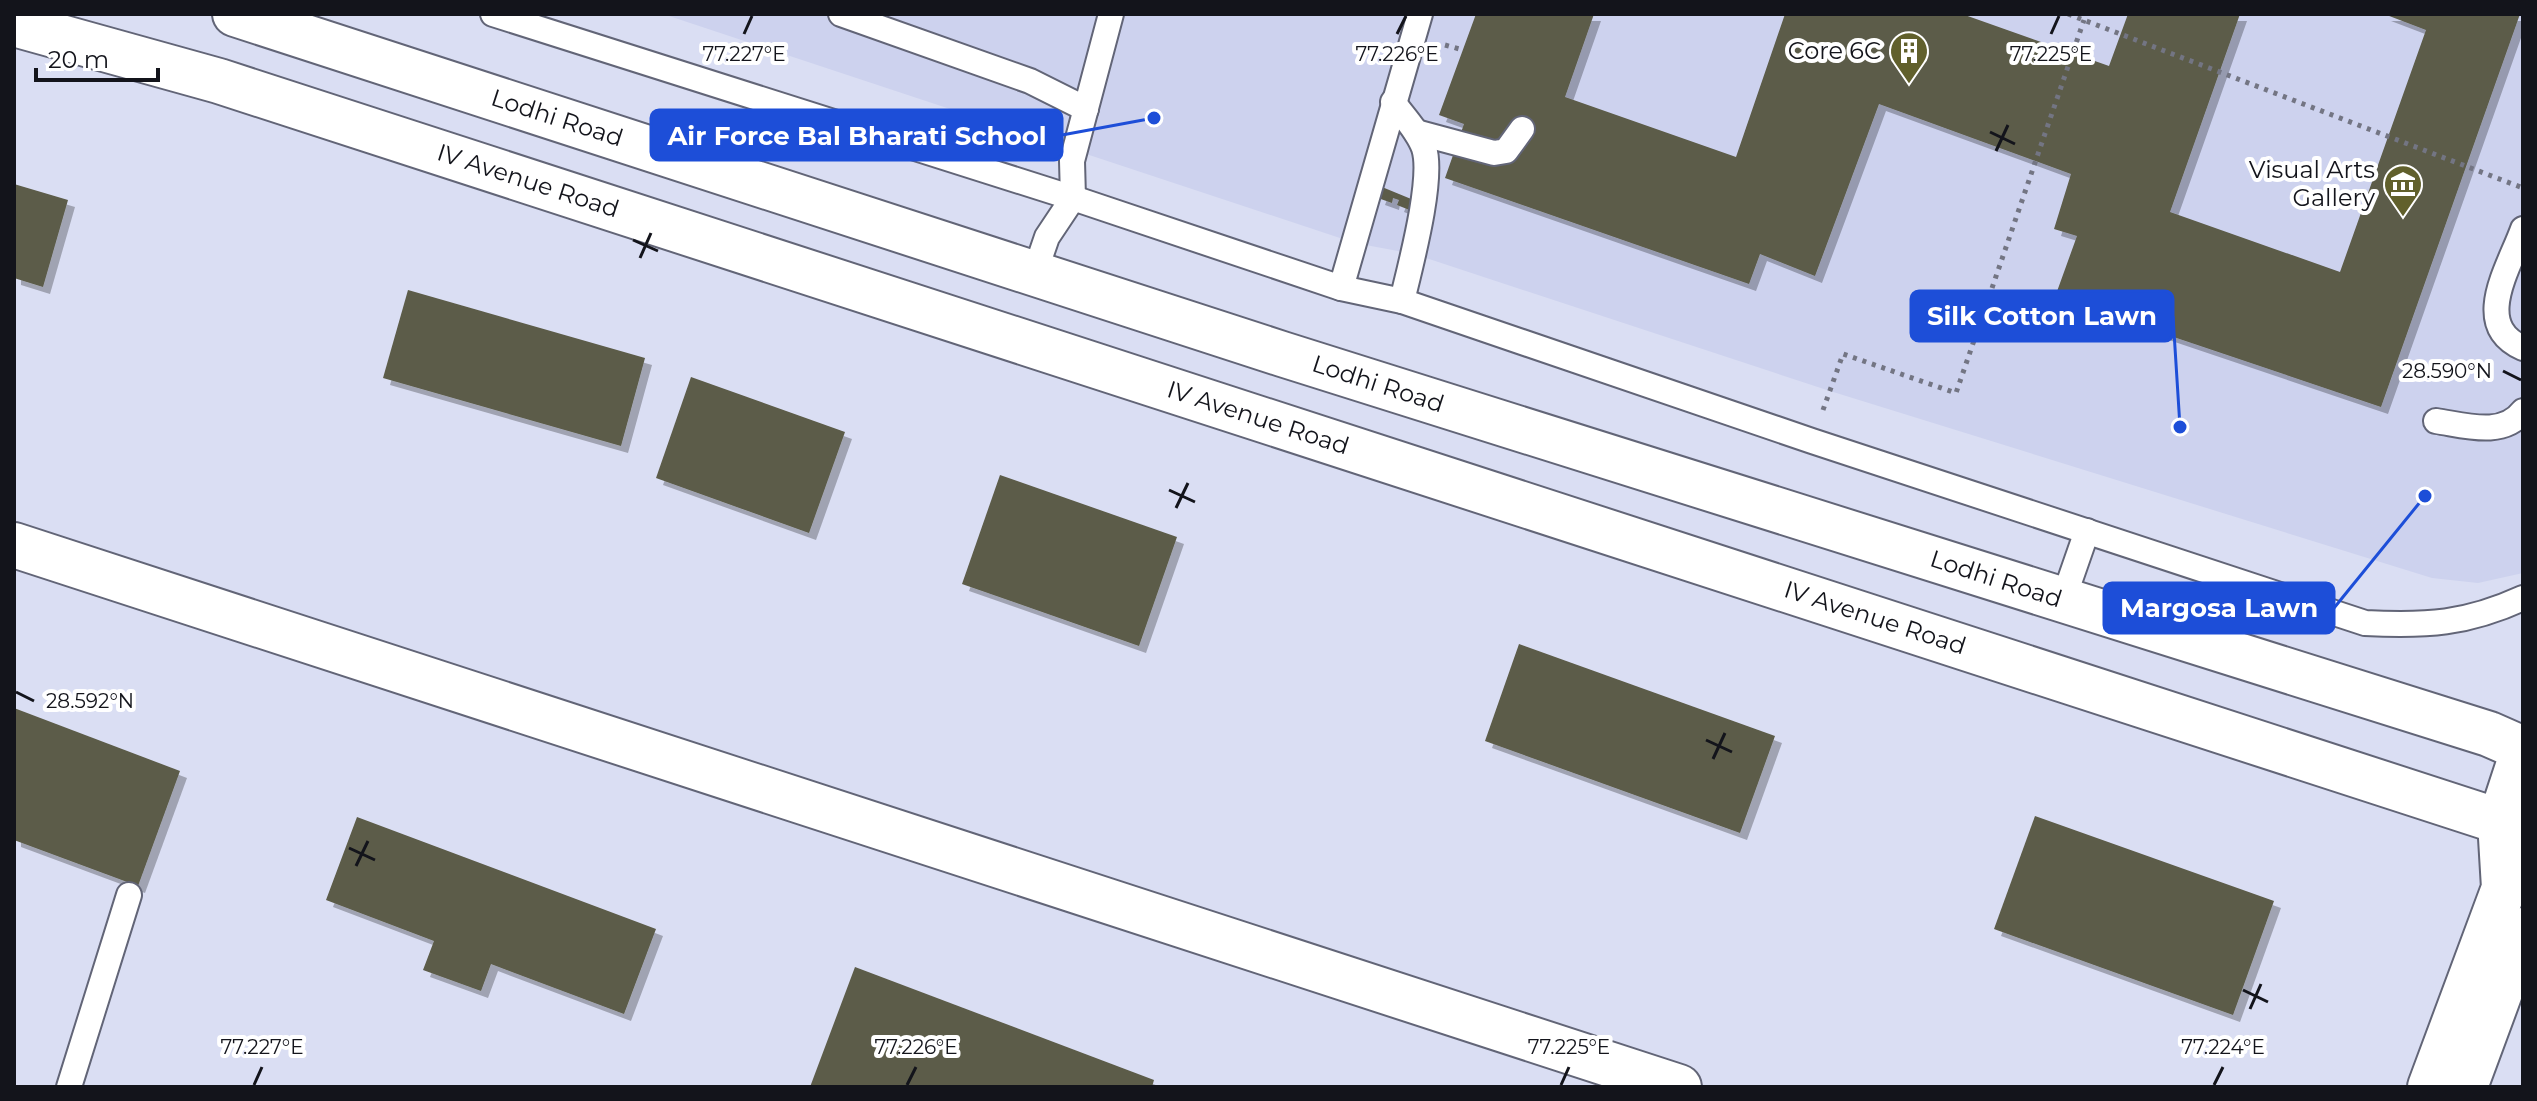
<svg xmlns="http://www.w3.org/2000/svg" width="2537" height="1101" font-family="Montserrat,sans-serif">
  <defs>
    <filter id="shadow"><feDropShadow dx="7" dy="7" stdDeviation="0" flood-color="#0004"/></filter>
  </defs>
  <rect width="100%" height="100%" fill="#dadef3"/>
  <path fill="#cdd2ee" d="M663,14H2523V573L2478,583L2432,578L1830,391L1414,254L1355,243Z"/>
  <g fill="#5b5b48" filter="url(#shadow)">
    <path d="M1476,14H1594L1565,97L1736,157L1785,14H1962L2109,66L2128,14H2240L2170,212L2340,272L2426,30L2384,14H2520L2381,407L2055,297L2077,236L2054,229L2071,174L1879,104L1815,276L1760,254L1749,284L1445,178L1464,124L1439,115Z"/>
    <path d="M14,184L68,200L43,287L14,278Z"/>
    <path d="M1382,187L1416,201L1412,211L1397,205L1399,200L1393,198L1392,203L1378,198Z"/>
    <path d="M408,290L645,358L621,446L383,378Z"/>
    <path d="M691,377L845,432L809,533L656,478Z"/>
    <path d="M1000,475L1177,537L1139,646L962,584Z"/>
    <path d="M1519,644L1775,736L1740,833L1485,741Z"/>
    <path d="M14,708L180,771L138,886L14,840Z"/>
    <path d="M2035,816L2274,901L2233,1015L1994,929Z"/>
    <path d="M357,817L656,929L624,1014L491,964L481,991L423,970L434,941L326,900Z"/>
    <path d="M855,967L1154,1080L1152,1087H810Z"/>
  </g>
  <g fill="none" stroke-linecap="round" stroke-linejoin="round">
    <defs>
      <g id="service">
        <path d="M493,14L1073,198L1341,288L1420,14"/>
        <path d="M841,14L1030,81L1086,109"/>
        <path d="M1393,102C1404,117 1418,131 1424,148C1434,179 1410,267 1402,301"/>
        <path d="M1416,132L1494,153L1506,151L1522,129"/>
        <path d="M2523,229C2509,268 2471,325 2523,348"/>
        <path d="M1035,272L1047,237L1073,198L1072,161L1111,14"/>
        <path d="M1341,288L1402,301L1812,441L2365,623C2427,626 2466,624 2523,598"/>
        <path d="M2436,421C2464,425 2503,438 2523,411"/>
        <path d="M2063,600L2087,531"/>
        <path d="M69,1087L129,895"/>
      </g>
      <path id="minor" d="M14,545L1679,1087"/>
      <g id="secondary">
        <path d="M235,14L1282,354L2489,734L2523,749"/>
        <path d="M14,24L219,81L2523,829"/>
        <path d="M2430,1087L2504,888L2500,821L2523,751"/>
        <path d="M2465,1087L2523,930"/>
      </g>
    </defs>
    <use href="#service" stroke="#626577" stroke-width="28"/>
    <use href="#minor" stroke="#626577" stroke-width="48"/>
    <use href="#secondary" stroke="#626577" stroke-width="48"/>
    <g stroke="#737583" stroke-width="5" stroke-dasharray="4 6" stroke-linecap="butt">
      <path d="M2068,14L2523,188"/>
      <path d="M1445,45L1463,50"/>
      <path d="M1823,410L1843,354L1956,393L2084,20"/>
    </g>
    <use href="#service" stroke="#fff" stroke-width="24"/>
    <use href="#minor" stroke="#fff" stroke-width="44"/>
    <use href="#secondary" stroke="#fff" stroke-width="44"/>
  </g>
  <path fill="none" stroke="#13141b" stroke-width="3" d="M744,34L752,16M1397,34L1406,16M2051,34L2059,16M1990,132L2015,144M1996,151L2008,125M633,240L658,251M640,258L651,233M2503,371L2521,380M1169,490L1195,502M1176,508L1188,483M16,692L34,701M1706,740L1732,752M1713,759L1725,733M349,848L375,860M356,866L368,841M2243,990L2268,1002M2250,1009L2261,984M254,1085L262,1067M907,1085L916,1067M1561,1085L1569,1067M2214,1085L2223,1067"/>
  <defs>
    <symbol id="building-pin" viewBox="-11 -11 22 30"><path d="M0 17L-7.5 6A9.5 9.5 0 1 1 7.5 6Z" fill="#61602c" stroke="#fff"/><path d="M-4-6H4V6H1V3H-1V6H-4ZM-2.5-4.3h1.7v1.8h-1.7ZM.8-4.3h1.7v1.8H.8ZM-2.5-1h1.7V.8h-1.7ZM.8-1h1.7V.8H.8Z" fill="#fff"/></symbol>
    <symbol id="museum-pin" viewBox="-11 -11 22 30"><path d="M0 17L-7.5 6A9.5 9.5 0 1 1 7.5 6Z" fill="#61602c" stroke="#fff"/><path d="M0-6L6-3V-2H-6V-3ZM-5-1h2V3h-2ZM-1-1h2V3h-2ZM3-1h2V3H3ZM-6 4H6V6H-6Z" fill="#fff"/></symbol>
  </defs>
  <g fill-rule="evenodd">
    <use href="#building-pin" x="1887" y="29" width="44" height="60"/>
    <use href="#museum-pin" x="2381" y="162" width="44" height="60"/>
  </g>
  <g text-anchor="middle" stroke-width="8" stroke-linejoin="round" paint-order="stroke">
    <g font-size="24" fill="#13141b" stroke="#fff" text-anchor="end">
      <text x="1881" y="59">Core 6C</text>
      <text x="2375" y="178">Visual Arts<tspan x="2375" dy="28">Gallery</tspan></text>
    </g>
    <g font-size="24" fill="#13141b" stroke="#fff">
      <text transform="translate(557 118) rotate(18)" y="8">Lodhi Road</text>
      <text transform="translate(528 181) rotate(18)" y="8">IV Avenue Road</text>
      <text transform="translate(1378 384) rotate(18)" y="8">Lodhi Road</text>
      <text transform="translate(1258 418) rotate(18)" y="8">IV Avenue Road</text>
      <text transform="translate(1996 579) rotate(18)" y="8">Lodhi Road</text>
      <text transform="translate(1875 618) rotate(18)" y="8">IV Avenue Road</text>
    </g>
  </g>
  <g font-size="20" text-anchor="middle" fill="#13141b" stroke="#fff" stroke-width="8" stroke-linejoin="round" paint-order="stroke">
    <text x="744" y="61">77.227°E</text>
    <text x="1397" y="61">77.226°E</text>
    <text x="2051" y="61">77.225°E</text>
    <text x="2447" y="378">28.590°N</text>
    <text x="90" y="708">28.592°N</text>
    <text x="262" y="1054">77.227°E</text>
    <text x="916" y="1054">77.226°E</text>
    <text x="1569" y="1054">77.225°E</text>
    <text x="2223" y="1054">77.224°E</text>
  </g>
  <path fill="none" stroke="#1d4ed8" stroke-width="3" d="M1154 118L1062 135M2180 427L2173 316M2425 496L2334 608"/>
  <g fill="#1d4ed8" stroke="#fff" stroke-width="3">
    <circle cx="1154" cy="118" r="8"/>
    <circle cx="2180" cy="427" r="8"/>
    <circle cx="2425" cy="496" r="8"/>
  </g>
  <g fill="#1d4ed8" stroke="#1d4ed8" stroke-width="3">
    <rect x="651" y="110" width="411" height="50" rx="8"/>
    <rect x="1911" y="291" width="262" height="50" rx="8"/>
    <rect x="2104" y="583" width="230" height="50" rx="8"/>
  </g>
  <g font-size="26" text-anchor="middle" font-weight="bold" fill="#fff">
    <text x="857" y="145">Air Force Bal Bharati School</text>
    <text x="2042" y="325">Silk Cotton Lawn</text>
    <text x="2219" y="617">Margosa Lawn</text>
  </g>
  <rect width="2537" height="1101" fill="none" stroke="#13141b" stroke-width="32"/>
  <path d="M36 68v12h122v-12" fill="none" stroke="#13141b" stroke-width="4"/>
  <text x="48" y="68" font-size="24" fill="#13141b" stroke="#ffffff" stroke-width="6" paint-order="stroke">20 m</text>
</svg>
